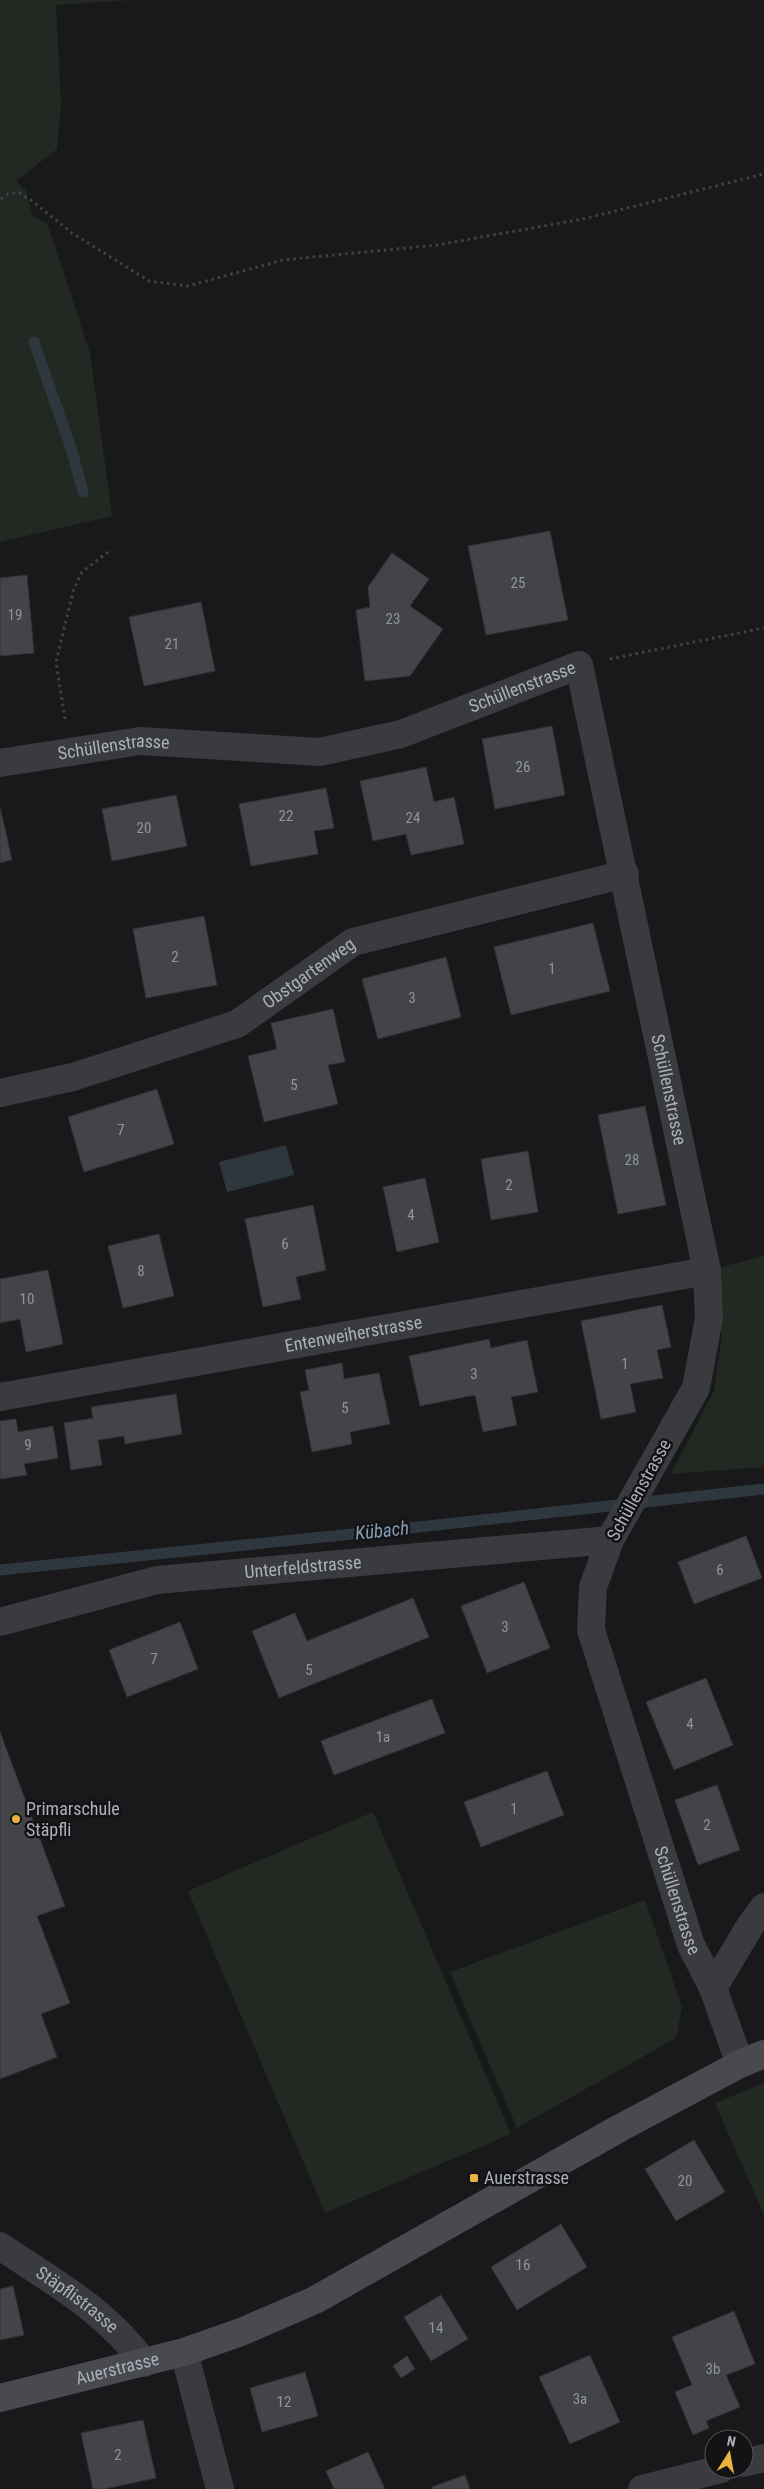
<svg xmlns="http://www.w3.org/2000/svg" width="764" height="2489" font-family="'Roboto Condensed',sans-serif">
  <rect width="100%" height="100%" fill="#19191b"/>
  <g fill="#212922">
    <path d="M0,0H133L56,5L61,104L57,149L16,181L26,191L32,215L48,225L90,353L112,516L0,542Z"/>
    <path d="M764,1256V1467L671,1474L714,1391L722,1334L707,1271Z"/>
    <path d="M373,1812L511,2134L325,2213L188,1891Z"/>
    <path d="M645,1900L682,2007L676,2038L517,2128L450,1972Z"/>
    <path d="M764,2083V2215L715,2103Z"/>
  </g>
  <path fill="#2f373e" d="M286,1145L294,1175L227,1192L219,1162Z"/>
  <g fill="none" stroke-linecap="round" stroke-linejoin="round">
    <g stroke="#2f373e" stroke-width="11">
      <path d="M34,342L72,451L83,492"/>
      <path d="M0,1570L382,1531L764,1489"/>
    </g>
  </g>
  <g fill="#434448" stroke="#333337">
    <path d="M550,531L568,620L486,635L468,546Z"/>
    <path d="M392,553L429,579L410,606L443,629L410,676L365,681L356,610L370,607L368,587Z"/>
    <path d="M27,575L34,653L0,656V578Z"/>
    <path d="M201,602L215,671L144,686L129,617Z"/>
    <path d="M552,726L565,795L495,809L482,739Z"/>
    <path d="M426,767L434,802L454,797L464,844L411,855L406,834L373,841L360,781Z"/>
    <path d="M326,788L334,828L314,831L318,854L251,866L239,804Z"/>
    <path d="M176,795L187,846L112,861L102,809Z"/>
    <path d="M0,807L12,860L0,863Z"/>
    <path d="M204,916L217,985L146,998L133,929Z"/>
    <path d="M593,923L610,991L511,1015L494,947Z"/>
    <path d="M446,957L461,1017L378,1039L362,979Z"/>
    <path d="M333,1009L345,1062L328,1065L338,1104L264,1122L248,1056L277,1049L271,1023Z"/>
    <path d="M157,1089L174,1144L84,1172L68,1117Z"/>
    <path d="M645,1106L666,1205L618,1214L598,1115Z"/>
    <path d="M528,1151L538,1212L491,1220L481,1159Z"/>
    <path d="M425,1178L439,1242L397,1252L383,1187Z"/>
    <path d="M313,1205L326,1270L296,1277L301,1299L263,1307L245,1219Z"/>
    <path d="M159,1234L174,1296L123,1308L108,1246Z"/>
    <path d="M48,1270L63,1344L26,1352L20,1319L0,1323V1279Z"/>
    <path d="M662,1305L671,1347L657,1350L663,1378L630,1384L636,1412L601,1419L581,1321Z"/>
    <path d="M489,1339L491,1348L527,1340L538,1392L511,1397L517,1425L483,1432L475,1395L420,1406L409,1356Z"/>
    <path d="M342,1363L344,1379L379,1373L390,1424L350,1432L352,1444L312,1452L300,1392L309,1390L305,1370Z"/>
    <path d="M176,1394L182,1434L125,1444L124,1436L98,1440L102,1465L71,1470L64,1423L93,1418L91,1407Z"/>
    <path d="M16,1419L18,1432L53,1426L58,1458L24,1464L27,1475L0,1479V1421Z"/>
    <path d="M746,1536L762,1578L694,1604L678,1562Z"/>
    <path d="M524,1582L550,1648L487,1673L461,1606Z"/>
    <path d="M413,1598L429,1637L279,1698L252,1631L295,1613L307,1641Z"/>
    <path d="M180,1622L198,1669L127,1697L109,1650Z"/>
    <path d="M706,1678L733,1745L674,1770L646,1702Z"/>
    <path d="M432,1699L445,1733L334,1775L321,1741Z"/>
    <path d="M0,1732L65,1906L37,1916L70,2003L41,2014L57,2057L0,2079Z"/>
    <path d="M547,1771L564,1815L481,1847L464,1802Z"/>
    <path d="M717,1785L740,1850L698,1865L675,1800Z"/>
    <path d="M694,2140L725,2192L676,2221L645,2169Z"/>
    <path d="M561,2224L587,2267L517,2310L491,2267Z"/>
    <path d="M13,2286L24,2335L0,2340V2289Z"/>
    <path d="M441,2295L468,2339L431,2361L404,2317Z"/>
    <path d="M734,2311L755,2364L726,2375L740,2407L706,2421L709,2428L693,2435L675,2392L692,2385L672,2337Z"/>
    <path d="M590,2355L620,2422L570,2444L539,2377Z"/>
    <path d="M407,2356L415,2369L401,2378L393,2366Z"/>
    <path d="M305,2372L318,2416L262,2432L250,2388Z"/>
    <path d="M143,2420L156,2478L104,2489H93L81,2433Z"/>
    <path d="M368,2452L385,2489H334L326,2471Z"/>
    <path d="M465,2475L470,2489H433L432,2487Z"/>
  </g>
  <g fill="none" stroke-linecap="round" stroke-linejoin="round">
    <g stroke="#404246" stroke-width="3" stroke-dasharray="2.5 4" stroke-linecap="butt">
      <path d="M1,199L8,194L19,193L32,201L72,233L149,281L188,286L283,260L437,245L583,219L764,174"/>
      <path d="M610,659L764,628"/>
      <path d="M65,719L56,662L74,588L82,572L108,552"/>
    </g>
    <g stroke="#3a3b3f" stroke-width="28">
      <path id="s1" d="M0,763L140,741L320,752L401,734L579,665L707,1271L709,1318L696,1388L610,1540L593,1587L591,1630L691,1945L713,1988L740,2064"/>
      <path id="s2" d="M0,1093L73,1077L237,1024L353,942L625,874"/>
      <path id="s3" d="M0,1397L707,1271"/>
      <path id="s4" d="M0,1622L157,1580L610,1540"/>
      <path d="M713,1988L750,1926L764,1907"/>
      <path id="s5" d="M0,2246C52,2281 107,2311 144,2363"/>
      <path d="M184,2352L220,2489"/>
      <path d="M744,2463L764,2458"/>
      <path d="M642,2489L721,2469"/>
    </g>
    <path stroke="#484a4f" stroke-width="28" id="s6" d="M0,2398L184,2352L241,2332L315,2300L620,2128L740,2064L764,2054"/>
  </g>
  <g fill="#ecb23f" stroke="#131316" stroke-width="2">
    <circle cx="16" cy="1819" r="5"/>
    <rect x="469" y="2173" width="10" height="10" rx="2.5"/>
  </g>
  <g text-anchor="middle" stroke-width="5" stroke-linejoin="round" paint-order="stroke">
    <g font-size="15" fill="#91959e">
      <text x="518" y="588">25</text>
      <text x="15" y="620">19</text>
      <text x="393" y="624">23</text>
      <text x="172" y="649">21</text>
      <text x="523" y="772">26</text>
      <text x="286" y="821">22</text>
      <text x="413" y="823">24</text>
      <text x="144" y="833">20</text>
      <text x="175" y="962">2</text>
      <text x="552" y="974">1</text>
      <text x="412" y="1003">3</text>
      <text x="294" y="1090">5</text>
      <text x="121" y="1135">7</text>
      <text x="632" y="1165">28</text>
      <text x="509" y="1190">2</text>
      <text x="411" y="1220">4</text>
      <text x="285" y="1249">6</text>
      <text x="141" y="1276">8</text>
      <text x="27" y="1304">10</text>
      <text x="625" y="1369">1</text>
      <text x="474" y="1379">3</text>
      <text x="345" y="1413">5</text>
      <text x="28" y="1450">9</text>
      <text x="720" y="1575">6</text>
      <text x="505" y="1632">3</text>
      <text x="154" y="1664">7</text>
      <text x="309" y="1675">5</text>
      <text x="690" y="1729">4</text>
      <text x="383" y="1742">1a</text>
      <text x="514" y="1814">1</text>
      <text x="707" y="1830">2</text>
      <text x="685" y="2186">20</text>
      <text x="523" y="2270">16</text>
      <text x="436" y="2333">14</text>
      <text x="713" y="2374">3b</text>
      <text x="580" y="2404">3a</text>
      <text x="284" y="2407">12</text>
      <text x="118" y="2460">2</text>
    </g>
    <g font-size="18" fill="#abb0ba" stroke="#131316">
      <text dy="6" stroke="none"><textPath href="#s1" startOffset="535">Schüllenstrasse</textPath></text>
      <text dy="6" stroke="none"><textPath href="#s1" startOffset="115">Schüllenstrasse</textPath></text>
      <text dy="6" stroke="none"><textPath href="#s2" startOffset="335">Obstgartenweg</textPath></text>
      <text dy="6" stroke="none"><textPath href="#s1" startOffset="1030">Schüllenstrasse</textPath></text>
      <text dy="6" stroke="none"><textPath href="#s3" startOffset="359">Entenweiherstrasse</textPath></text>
      <text transform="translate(639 1490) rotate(-61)" y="6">Schüllenstrasse</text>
      <text dy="6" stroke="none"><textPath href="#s4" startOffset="309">Unterfeldstrasse</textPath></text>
      <text dy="6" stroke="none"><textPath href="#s1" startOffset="1885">Schüllenstrasse</textPath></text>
      <text dy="6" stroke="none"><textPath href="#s5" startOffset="94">Stäpflistrasse</textPath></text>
      <text dy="6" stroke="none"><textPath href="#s6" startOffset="121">Auerstrasse</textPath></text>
    </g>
    <g font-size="18" fill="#abb0ba" stroke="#131316" text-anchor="start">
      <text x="26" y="1815">Primarschule<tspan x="26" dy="21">Stäpfli</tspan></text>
      <text x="484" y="2184">Auerstrasse</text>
    </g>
    <g font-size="19" font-style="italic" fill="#849db3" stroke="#131316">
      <text transform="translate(382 1530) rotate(-6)" y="7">Kübach</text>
    </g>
  </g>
  <g transform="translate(729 2454) rotate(11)"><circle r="24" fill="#131316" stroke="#505258"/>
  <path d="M0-4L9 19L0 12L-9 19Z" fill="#ecb23f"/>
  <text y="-8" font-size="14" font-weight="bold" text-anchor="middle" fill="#abb0ba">N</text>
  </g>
</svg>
